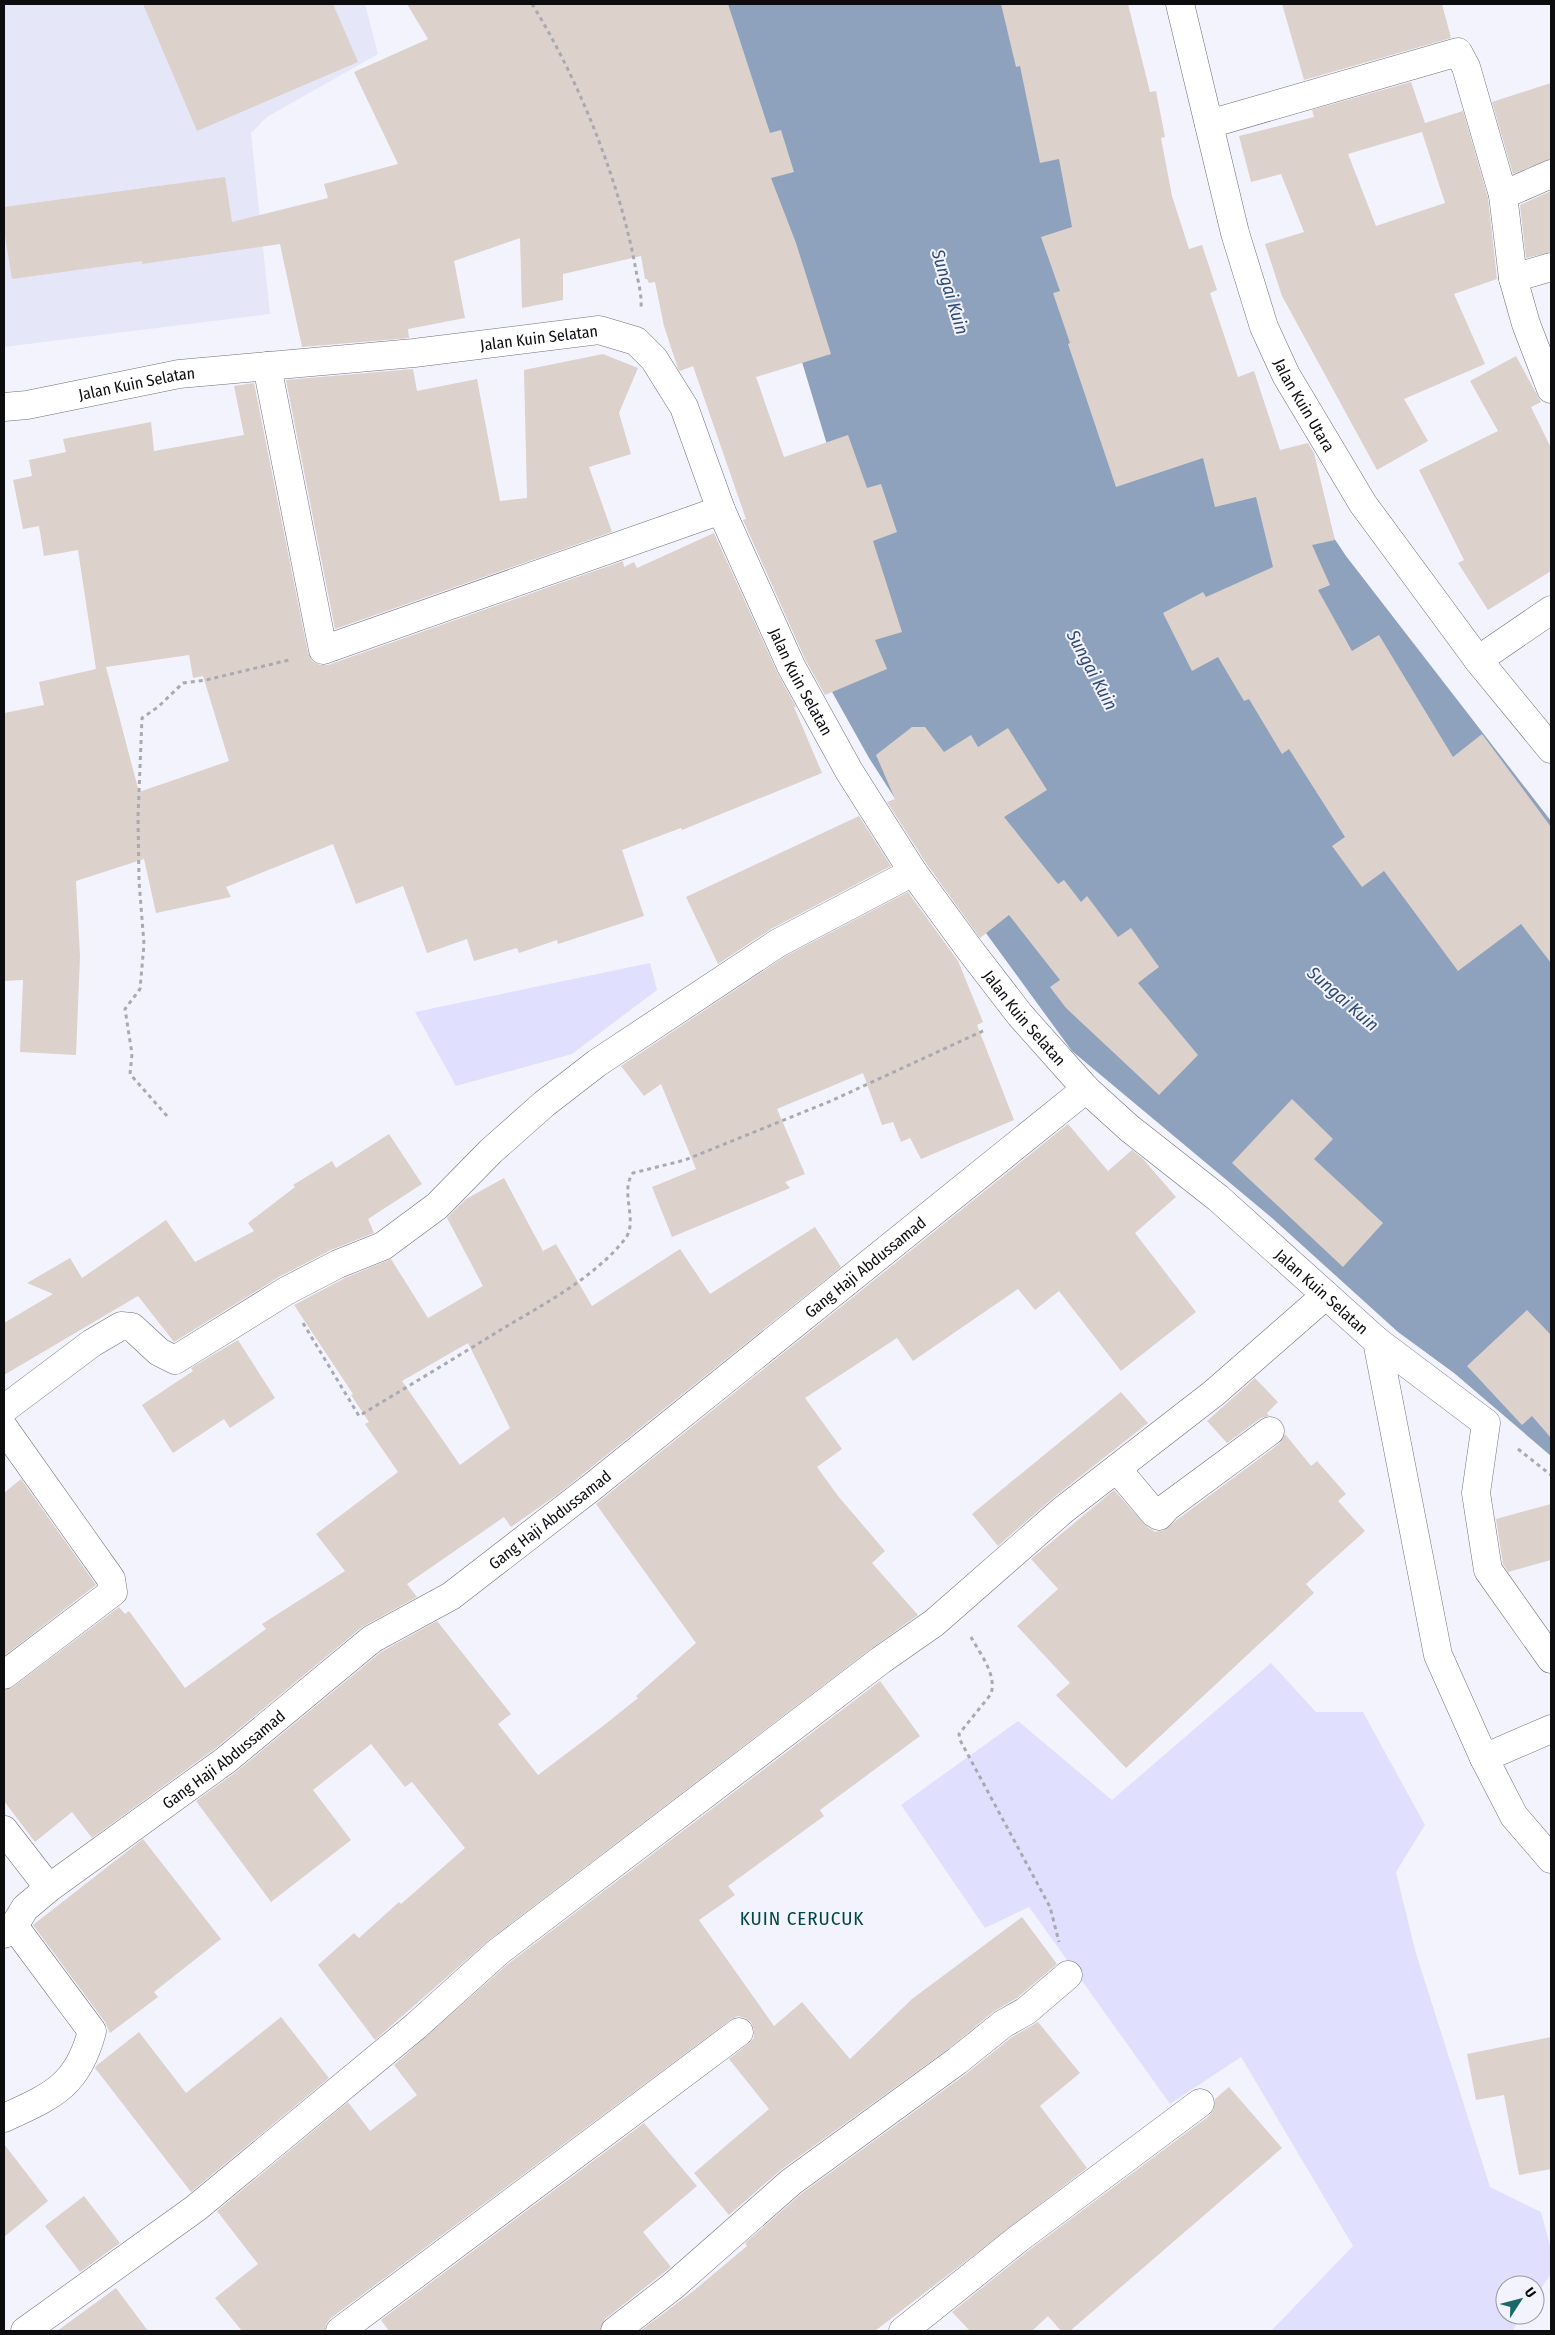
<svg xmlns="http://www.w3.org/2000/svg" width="1555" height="2335" font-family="'Fira Sans Condensed',sans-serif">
  <rect width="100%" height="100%" fill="#f3f3fe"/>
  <path fill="#e6e6f9" d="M4,4H365L378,54L267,117L251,133L270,314L4,347Z"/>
  <g fill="#e0e0fe">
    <path d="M650,963L657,990L572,1054L456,1086L415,1012Z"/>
    <path d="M1271,1663L1316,1712H1363L1425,1825L1396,1872L1415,1950L1490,2187L1541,2212L1551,2249V2274L1535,2297V2285H1505V2315H1523L1512,2331H1271L1353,2246L1241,2057L1170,2104L1029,1907L985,1928L901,1805L1018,1721L1112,1800Z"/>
  </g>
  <path fill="#8fa2bd" d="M623,4H1103L1181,308L1346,556L1551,821V1456L1454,1373L1398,1332L1272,1218L1072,1051L948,881L869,758L784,606L828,448L802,362L637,63Z"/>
  <g fill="#dcd1cb" fill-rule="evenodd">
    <path d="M143,4H333L358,62L197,131Z"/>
    <path d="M407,4H728L770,133L781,130L794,172L771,178L796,243L831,354L756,377L784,457L848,435L867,488L881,484L897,532L873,541L902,632L875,640L887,669L825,695L805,659L743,520L746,519L693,366L680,371L678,369L664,326L655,282L649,283L647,279H645L641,256L563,274V300L522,308L520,238L454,261L465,318L408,329L409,338L302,347L280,244L142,264V261L12,279L4,230V207L225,177L232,222L328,198L324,184L398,164L354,72L428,39Z"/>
    <path d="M1001,4H1128L1150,92L1156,91L1165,137L1161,138L1172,196L1189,249L1202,245L1217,290L1210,293L1238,377L1254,371L1280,450L1308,443L1314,453L1335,540L1312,545L1330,585L1318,590L1352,651L1379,635L1453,757L1482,734L1551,827V963L1521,924L1458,971L1384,871L1362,887L1332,846L1345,837L1289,749L1282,754L1249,699L1244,701L1218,657L1192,671L1163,613L1203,592L1206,597L1273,567L1256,497L1215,507L1203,458L1116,487L1068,344L1070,343L1053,293L1060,291L1041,237L1072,227L1059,159L1040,163L1020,66L1016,67Z"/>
    <path d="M1282,4H1442L1451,38L1304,80Z"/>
    <path d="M1411,82L1425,123L1463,111L1488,198L1497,279L1454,294L1485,364L1404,399L1428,441L1377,470L1282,296L1265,244L1304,232L1281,174L1251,182L1239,136L1314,117L1312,110ZM1422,132L1445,203L1376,226L1348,154Z"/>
    <path d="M1551,83V159L1513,174L1492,102Z"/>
    <path d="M1551,191V252L1526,258L1520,205Z"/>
    <path d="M603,354L638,368L619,413L631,454L589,467L612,532L335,629L286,380L413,369L417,391L477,379L500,501L527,498L524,370Z"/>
    <path d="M1516,356L1541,402L1531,407L1551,448V571L1488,610L1458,563L1464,560L1419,470L1498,431L1470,381Z"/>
    <path d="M254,383L308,653L312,661L320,665H328L623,561L624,567L634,562L637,568L714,533L777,672L796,707H794L822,773L682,830L681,828L622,850L644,916L558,944L557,940L519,953L517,948L474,961L467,939L427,953L403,886L356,904L333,844L226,887L231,897L156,913L144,859L76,881L80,956L76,1055L20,1052L23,980L4,981V713L44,705L39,682L96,669L78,550L44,556L39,526L23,529L13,480L32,476L29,460L66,452L63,439L151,422L154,451L244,435L234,386ZM189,655L193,678L203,676L229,761L139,792L106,667Z"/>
    <path d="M912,727H925L944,752L971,735L978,747L1008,728L1047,790L1004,817L1058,884L1064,880L1081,902L1087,896L1118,937L1131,928L1159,967L1138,983L1198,1055L1159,1095L1066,1008L1050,987L1060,980L1009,915L980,938L926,863L887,802L895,799L876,755Z"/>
    <path d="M859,816L891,866L771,929L718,964L686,897Z"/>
    <path d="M908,892L958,961L983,1022L977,1025L1014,1120L921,1159L910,1138L901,1142L893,1122L882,1125L863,1073L777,1109L805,1174L785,1182L790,1188L672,1237L652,1187L696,1169L661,1084L644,1096L621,1066L786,956Z"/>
    <path d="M1292,1099L1333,1139L1314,1159L1383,1223L1343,1267L1232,1163Z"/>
    <path d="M1068,1124L1108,1171L1132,1150L1143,1159L1176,1197L1135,1233L1196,1312L1121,1371L1059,1291L1035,1310L1018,1289L913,1361L897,1338L805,1398L842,1449L817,1467L838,1496L885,1551L872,1563L918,1615L872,1648L489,1940L375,2040L318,1965L354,1933L359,1938L399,1902L401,1904L465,1848L412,1782L405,1787L371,1744L313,1790L351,1840L271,1902L196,1801L236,1772L381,1652L437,1621L511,1714L498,1724L538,1775L603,1726L638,1698L636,1696L696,1643L596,1504Z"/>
    <path d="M389,1134L422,1184L368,1219L374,1233L331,1250L279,1277L174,1342L138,1296L4,1375V1323L53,1294L27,1283L70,1258L82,1278L166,1220L195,1262L254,1231L248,1223L295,1187L293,1185L332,1161L336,1168Z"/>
    <path d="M504,1178L543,1251L556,1244L592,1306L680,1249L710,1294L815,1227L841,1267L558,1494L511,1527L504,1517L407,1584L417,1597L362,1627L216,1748L92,1838L72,1812L35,1842L4,1801V1690L13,1687L119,1607L125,1614L129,1611L185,1688L266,1629L262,1624L345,1571L316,1534L398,1472L365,1424L369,1422L351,1395L353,1394L294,1305L345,1278L391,1259L428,1318L483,1286L447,1218L466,1199ZM468,1343L510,1428L460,1465L402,1381Z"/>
    <path d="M1527,1310L1551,1335V1438L1532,1416L1522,1425L1467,1366Z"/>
    <path d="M238,1340L275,1398L230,1428L224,1419L173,1453L142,1405L193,1371L191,1368Z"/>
    <path d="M1255,1378L1278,1402L1267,1413L1269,1416L1261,1418L1227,1443L1207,1421Z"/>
    <path d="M1121,1392L1148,1423L1053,1498L998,1546L972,1514Z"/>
    <path d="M1285,1434L1311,1466L1317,1461L1346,1494L1338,1501L1365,1531L1306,1584L1314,1593L1126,1768L1056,1695L1070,1683L1017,1626L1058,1589L1031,1559L1114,1490L1146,1526L1155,1532L1165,1530L1178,1519L1279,1444Z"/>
    <path d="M21,1479L96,1585L4,1656V1493Z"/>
    <path d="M1551,1504V1560L1508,1572L1503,1564L1496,1519Z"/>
    <path d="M880,1681L920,1736L820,1810L824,1816L728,1886L735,1895L699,1920L774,2026L802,2002L850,2059L912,1999L1022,1917L1057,1964L1017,1998L993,2012L948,2049L782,2169L729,2215L694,2173L769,2109L729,2059L748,2044L754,2038V2030L751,2022L745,2018L738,2016L730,2020L331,2318L326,2324L325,2331H242L215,2298L258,2264L217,2211L348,2102L370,2131L417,2095L394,2065L508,1964Z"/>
    <path d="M143,1839L221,1939L154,1992L158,1997L110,2033L105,2022L33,1925Z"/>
    <path d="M281,2017L329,2078L191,2192L95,2068L96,2066L139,2032L186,2093Z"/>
    <path d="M1038,2022L1080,2073L1040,2106L1087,2168L875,2331H640L692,2292L747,2246L745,2243L801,2194L966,2074L1012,2037Z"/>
    <path d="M1551,2037V2169L1519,2175L1504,2095L1476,2100L1467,2054Z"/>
    <path d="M1229,2087L1282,2148L1070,2331H1061L1048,2316L1032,2331H970L952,2312L1028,2251L1209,2116L1214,2109L1215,2099Z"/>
    <path d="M644,2123L697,2186L643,2232L671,2267L605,2319L600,2331H389L381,2320Z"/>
    <path d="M4,2144L48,2201L4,2237Z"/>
    <path d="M84,2196L120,2243L80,2272L45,2226Z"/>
    <path d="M116,2288L148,2331H57Z"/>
  </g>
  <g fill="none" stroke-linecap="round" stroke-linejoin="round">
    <defs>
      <g id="minor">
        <path id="s1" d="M1180,4L1235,233L1264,327L1286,375L1363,504L1478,660L1551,749"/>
        <path d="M1209,124L1458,52L1466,67L1503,195L1513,278L1526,324L1551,389"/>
        <path d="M1503,195L1551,174"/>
        <path d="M1513,278L1551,267"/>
        <path d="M267,366L323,650L721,510"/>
        <path d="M1478,660L1551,610"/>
        <path d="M1377,1341L1486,1423L1476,1493L1488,1570L1551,1659"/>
        <path d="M4,1409L92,1343L121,1326L132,1327L159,1352L175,1360L286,1291L338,1264L383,1246L437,1206L491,1151L544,1104L597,1063L778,943L913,872"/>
        <path d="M4,1428L111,1579L113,1592L4,1675"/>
        <path d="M1117,1469L1154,1513L1159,1516L1167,1507L1270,1431"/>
        <path d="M4,1830L49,1888"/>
        <path id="s2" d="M4,1934L14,1926L25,1908L49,1888L226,1760L372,1639L451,1596L592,1487L1086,1089"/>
        <path d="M4,2118C52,2096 78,2086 92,2031L14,1926"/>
        <path d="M25,2331L196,2208L416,2026L498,1952L881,1660L934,1623L1063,1510L1214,1393L1326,1295"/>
        <path d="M340,2331L739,2032"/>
        <path d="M615,2331L673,2286L791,2182L957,2061L1003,2024L1026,2011L1068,1975"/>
        <path d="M903,2331L1018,2239L1200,2103"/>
      </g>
      <g id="major">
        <path id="s3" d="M4,407L27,405L179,374L414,353L599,330L636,341L654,359L684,407L721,510L791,666L849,771L913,872L970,950L1020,1015L1086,1089L1129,1128L1218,1198L1377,1341L1438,1655L1484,1758L1514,1816L1551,1859"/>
        <path d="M1484,1758L1551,1729"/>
      </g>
    </defs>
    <use href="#minor" stroke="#6f6f79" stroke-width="29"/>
    <use href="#major" stroke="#6f6f79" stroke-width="29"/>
    <g stroke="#a9a9b1" stroke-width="3" stroke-dasharray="4 4" stroke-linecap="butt">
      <path d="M532,4C578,78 619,180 635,265C637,278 642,293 641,307"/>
      <path d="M167,1116L130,1074L132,1054L125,1009L140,989L144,944L139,881L138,817L142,718L158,707L183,683L206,680L289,660"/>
      <path d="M303,1323L359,1416C407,1387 455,1358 502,1329C544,1304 594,1278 625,1239C639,1221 619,1192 633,1173L685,1160L833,1100L985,1030"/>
      <path d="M1518,1449L1551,1475"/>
      <path d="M971,1637C980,1654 997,1674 991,1694L959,1734L960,1740L1050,1907L1059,1942"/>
    </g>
    <use href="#minor" stroke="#fff" stroke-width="28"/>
    <use href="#major" stroke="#fff" stroke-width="28"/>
  </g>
  <g text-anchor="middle" stroke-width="4" stroke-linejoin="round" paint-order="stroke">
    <g font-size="16" fill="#0d0d10" stroke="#f3f3fe">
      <text dy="6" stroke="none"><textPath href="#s3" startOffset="540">Jalan Kuin Selatan</textPath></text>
      <text dy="6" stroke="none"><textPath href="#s3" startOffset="135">Jalan Kuin Selatan</textPath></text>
      <text dy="6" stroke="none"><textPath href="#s1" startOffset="422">Jalan Kuin Utara</textPath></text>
      <text dy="6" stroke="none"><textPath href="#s3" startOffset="1020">Jalan Kuin Selatan</textPath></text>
      <text dy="6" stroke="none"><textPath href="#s3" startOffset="1425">Jalan Kuin Selatan</textPath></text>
      <text dy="6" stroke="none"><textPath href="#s2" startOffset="1092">Gang Haji Abdussamad</textPath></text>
      <text dy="6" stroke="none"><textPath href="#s3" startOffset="1830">Jalan Kuin Selatan</textPath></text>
      <text dy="6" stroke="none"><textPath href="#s2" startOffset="688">Gang Haji Abdussamad</textPath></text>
      <text dy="6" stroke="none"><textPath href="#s2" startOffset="282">Gang Haji Abdussamad</textPath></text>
    </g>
    <g font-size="18" font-style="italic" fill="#2e4a71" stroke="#f3f3fe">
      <text transform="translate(950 292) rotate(73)" y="6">Sungai Kuin</text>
      <text transform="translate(1092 670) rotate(62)" y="6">Sungai Kuin</text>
      <text transform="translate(1343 999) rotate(41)" y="6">Sungai Kuin</text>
    </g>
    <g font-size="19" letter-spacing="1" fill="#004547" stroke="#f3f3fe">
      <text x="802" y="1925">KUIN CERUCUK</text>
    </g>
  </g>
  <rect width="1555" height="2335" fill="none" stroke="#0d0d10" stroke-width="10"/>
  <g transform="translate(1520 2300) rotate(54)"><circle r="24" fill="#f3f3fe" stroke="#97979f"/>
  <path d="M0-4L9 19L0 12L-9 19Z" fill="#1b686b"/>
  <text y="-8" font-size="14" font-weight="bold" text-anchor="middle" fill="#0d0d10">U</text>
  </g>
</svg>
